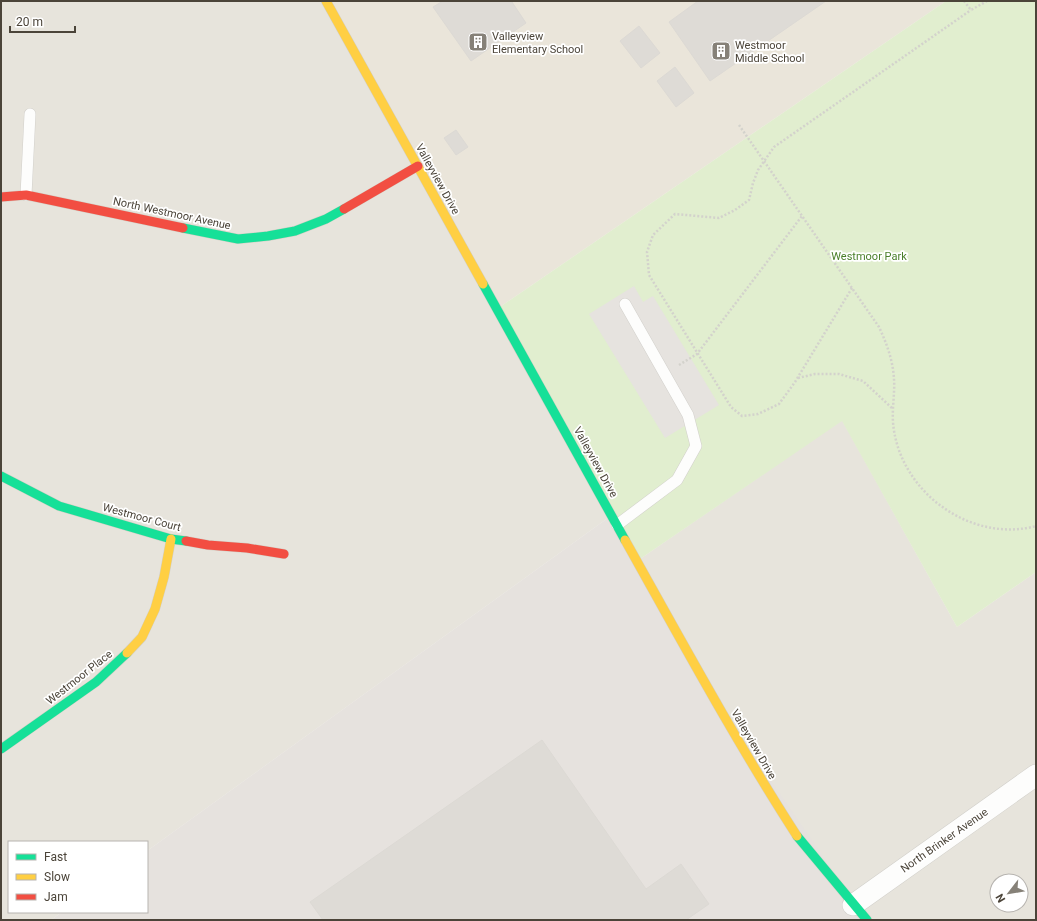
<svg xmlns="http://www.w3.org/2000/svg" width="1037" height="921" font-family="Roboto,sans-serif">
  <rect width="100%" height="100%" fill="#f4f2ee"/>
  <g fill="#e7e4dc" fill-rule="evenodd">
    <path d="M1,1H326L612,515L147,851V842H9V912H62L51,920H1Z"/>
    <path d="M842,420L957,627L1036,572V920H867L801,842L637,561ZM997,881H1021V905H997Z"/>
  </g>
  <path fill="#e6e2de" d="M612,515L708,689L867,920H51L62,912H147V851Z"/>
  <path fill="#eae5da" d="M326,1H946L497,309Z"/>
  <path fill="#e1eecf" d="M946,1H1036V572L957,627L842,421L637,561L497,309Z"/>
  <path fill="#e6e3df" d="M634,286L643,302L653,296L719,405L665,438L589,314Z"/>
  <g fill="#dedbd6" stroke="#dcd9d4">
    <path d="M443,1H513L512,2L526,23L471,61L433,7Z"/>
    <path d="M698,1H826L710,81L669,22Z"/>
    <path d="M639,26L660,53L641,68L620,41Z"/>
    <path d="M675,67L694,93L676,107L657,81Z"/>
    <path d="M456,130L468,147L456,155L444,138Z"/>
    <path d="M542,740L646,889L681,864L709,904L686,920H323L310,902Z"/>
  </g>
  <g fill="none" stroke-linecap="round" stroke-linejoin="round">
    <defs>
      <g id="lane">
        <path d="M26,195L30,114"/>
        <path d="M617,525L677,480L696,446L688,415L625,304"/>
      </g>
      <path id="street" d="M853,905L1036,775"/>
      <g id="fast">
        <path d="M183,228L238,239L268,236L295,231L326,219L344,209"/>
        <path d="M483,284L625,540"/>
        <path d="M1,476L59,506L171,539L186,541"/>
        <path d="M1,749L96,682L127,653"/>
        <path d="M797,836L867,920"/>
      </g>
      <g id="slow">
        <path d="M326,1L483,284"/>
        <path d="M625,540C681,640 735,740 797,836"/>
        <path d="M127,653L142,637L155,609L164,577L171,539"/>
      </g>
      <g id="jam">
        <path d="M1,197L26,195L183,228"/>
        <path d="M344,209L418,166"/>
        <path d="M186,541L208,545L247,548L284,554"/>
      </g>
    </defs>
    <use href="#lane" stroke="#d2d0cb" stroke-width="12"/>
    <use href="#street" stroke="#d2d0cb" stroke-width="22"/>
    <use href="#fast" stroke="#d3cfc5" stroke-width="10"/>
    <use href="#slow" stroke="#d3cfc5" stroke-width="10"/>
    <use href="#jam" stroke="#d3cfc5" stroke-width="10"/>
    <g stroke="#d3d2cc" stroke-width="2.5" stroke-dasharray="2 2" stroke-linecap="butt">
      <path d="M964,1L971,10L987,1"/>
      <path d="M739,125L879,327C887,344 893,361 894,379C895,393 892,408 893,422C896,463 923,499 959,517C982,529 1011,533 1036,526"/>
      <path d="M852,288L795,382L779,404L758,414L742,416L731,407L649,275L647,252L653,235L675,214L719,218L735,210L749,200L753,183L758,170L774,147L971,10"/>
      <path d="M679,365L697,354L802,216"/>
      <path d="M798,378L815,374H839L863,381L893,409"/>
    </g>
    <use href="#lane" stroke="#fdfdfc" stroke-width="11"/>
    <use href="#street" stroke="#fdfdfc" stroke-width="21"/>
    <use href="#fast" stroke="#16e098" stroke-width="9"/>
    <use href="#slow" stroke="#ffcf43" stroke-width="9"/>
    <use href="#jam" stroke="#f24e42" stroke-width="9"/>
  </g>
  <defs>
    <symbol id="building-square" viewBox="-11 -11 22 22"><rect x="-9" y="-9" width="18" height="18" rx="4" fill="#868178" stroke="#fff"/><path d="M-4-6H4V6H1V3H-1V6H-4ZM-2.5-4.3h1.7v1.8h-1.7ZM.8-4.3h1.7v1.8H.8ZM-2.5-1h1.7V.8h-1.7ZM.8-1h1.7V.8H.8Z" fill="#fff"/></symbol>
  </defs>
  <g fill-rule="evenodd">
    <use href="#building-square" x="467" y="31" width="22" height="22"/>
    <use href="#building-square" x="710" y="40" width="22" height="22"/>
  </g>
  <g text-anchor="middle" stroke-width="3.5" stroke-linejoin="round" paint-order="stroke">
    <g font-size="11" fill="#4b4439" stroke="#fff" text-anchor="start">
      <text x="492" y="40">Valleyview<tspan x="492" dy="13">Elementary School</tspan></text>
      <text x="735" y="49">Westmoor<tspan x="735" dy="13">Middle School</tspan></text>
    </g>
    <g font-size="11" fill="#4b4439" stroke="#fff">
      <text transform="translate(438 179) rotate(61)" y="4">Valleyview Drive</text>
      <text transform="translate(172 213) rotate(12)" y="4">North Westmoor Avenue</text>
      <text transform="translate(596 462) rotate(61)" y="4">Valleyview Drive</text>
      <text transform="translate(142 517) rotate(15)" y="4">Westmoor Court</text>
      <text transform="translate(79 677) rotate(-38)" y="4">Westmoor Place</text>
      <text transform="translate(754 744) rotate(60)" y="4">Valleyview Drive</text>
      <text transform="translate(944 840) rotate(-35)" y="4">North Brinker Avenue</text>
    </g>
    <g font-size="11" fill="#4a7f2a" stroke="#fff">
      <text x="869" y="260">Westmoor Park</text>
    </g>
  </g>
  <rect width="1037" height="921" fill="none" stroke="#4b4439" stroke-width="4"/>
  <rect x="8" y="841" width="140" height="72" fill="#ffffff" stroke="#b7b4b0"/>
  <rect x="16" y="854" width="20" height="6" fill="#16e098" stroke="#b7b4b0"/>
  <text x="44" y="861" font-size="12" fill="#4b4439">Fast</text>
  <rect x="16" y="874" width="20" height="6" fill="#ffcf43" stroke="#b7b4b0"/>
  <text x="44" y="881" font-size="12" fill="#4b4439">Slow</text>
  <rect x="16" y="894" width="20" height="6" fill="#f24e42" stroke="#b7b4b0"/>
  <text x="44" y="901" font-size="12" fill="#4b4439">Jam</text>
  <g transform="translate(1009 893) rotate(239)"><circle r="19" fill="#ffffff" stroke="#b7b4b0"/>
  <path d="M0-3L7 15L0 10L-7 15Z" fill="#868178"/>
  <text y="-6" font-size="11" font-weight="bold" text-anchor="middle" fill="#4b4439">N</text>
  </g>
  <path d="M10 26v6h65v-6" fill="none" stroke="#4b4439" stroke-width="2"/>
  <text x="16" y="26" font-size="12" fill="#4b4439" stroke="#ffffff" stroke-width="3" paint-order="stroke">20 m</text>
</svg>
